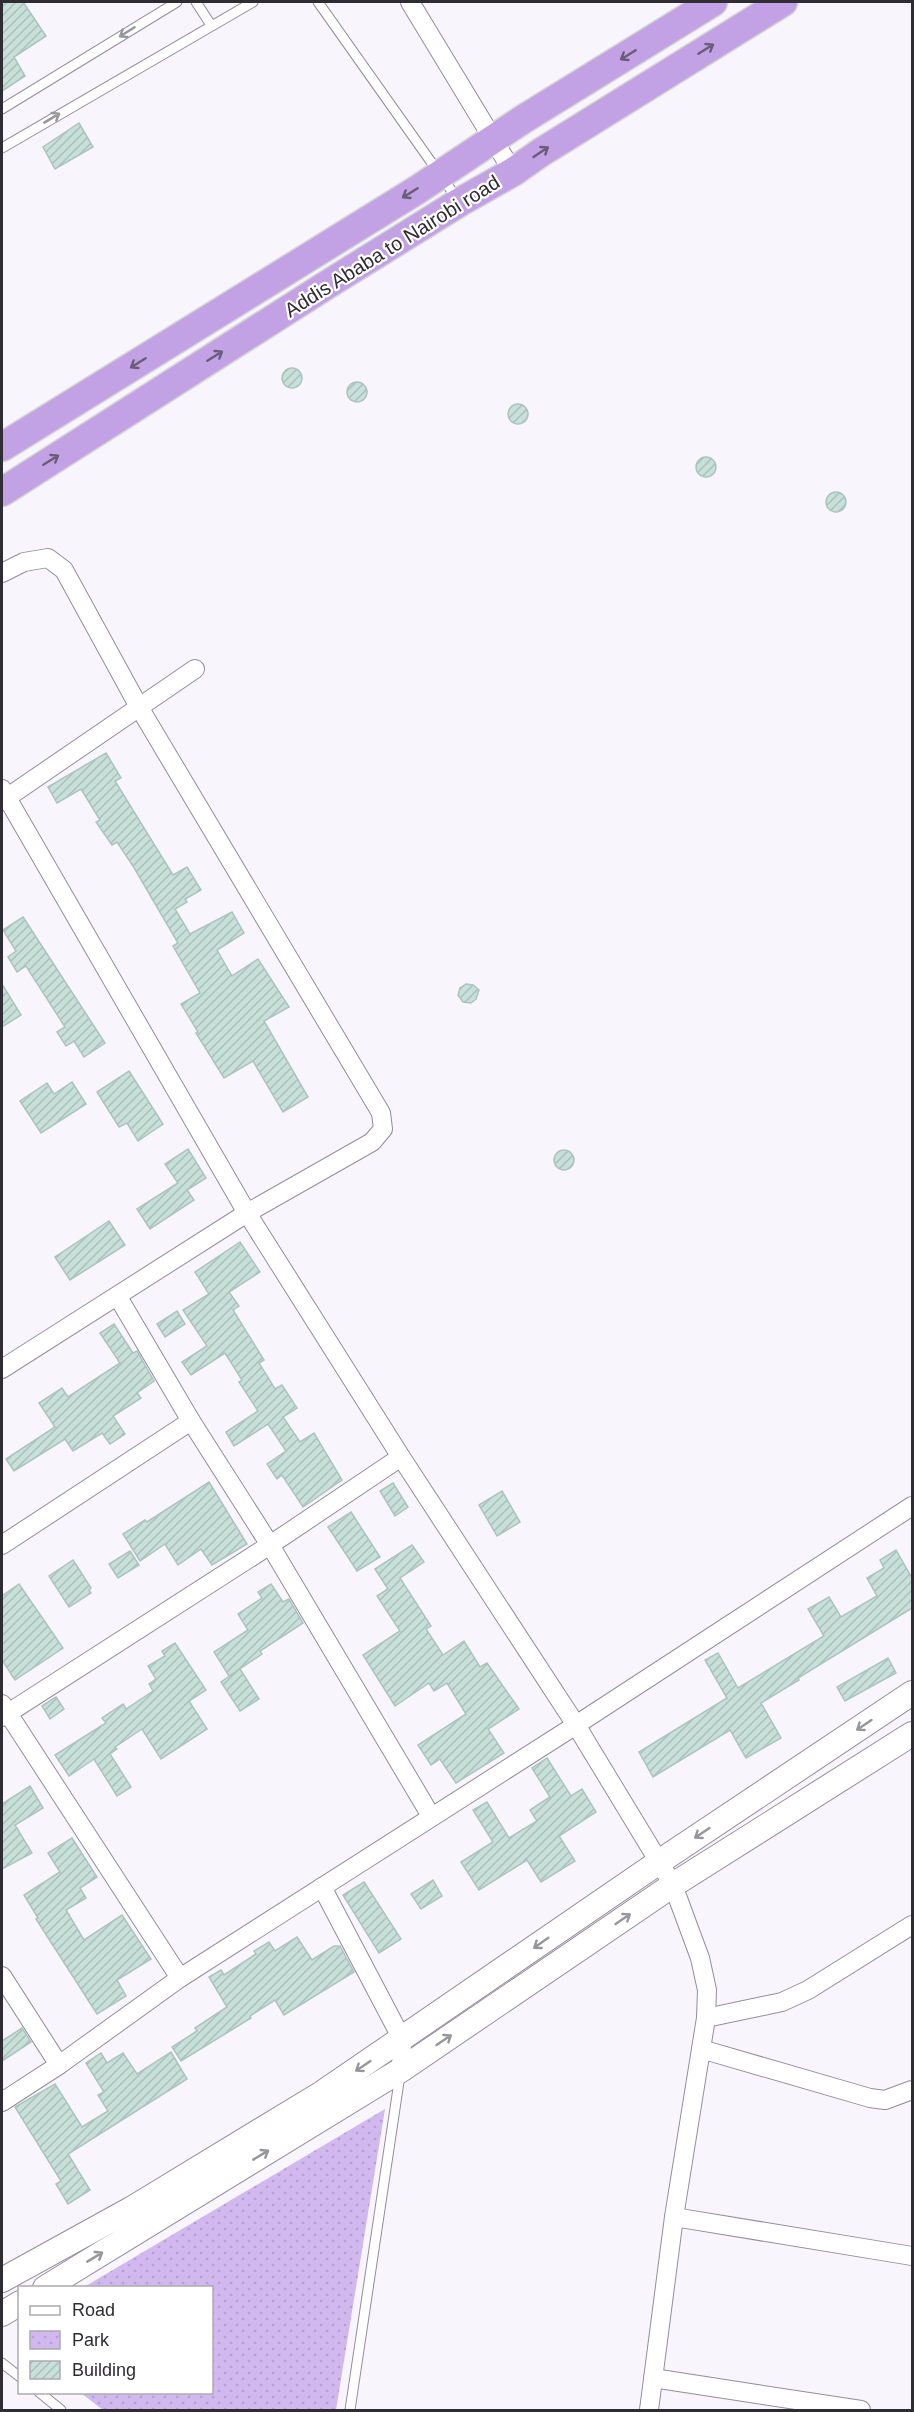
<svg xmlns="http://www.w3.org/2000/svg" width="914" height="2412" font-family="Helvetica,sans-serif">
  <defs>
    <pattern id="park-dots" width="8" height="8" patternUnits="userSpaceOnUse" patternTransform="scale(1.5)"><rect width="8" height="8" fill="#d1b9ef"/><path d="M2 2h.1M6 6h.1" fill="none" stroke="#b49fce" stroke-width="1.8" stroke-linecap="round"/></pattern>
    <pattern id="building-hatch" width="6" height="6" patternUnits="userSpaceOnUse" patternTransform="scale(1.5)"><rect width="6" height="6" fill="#c7e0d9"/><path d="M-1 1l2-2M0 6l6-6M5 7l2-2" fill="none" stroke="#abc0bb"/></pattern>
  </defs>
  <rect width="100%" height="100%" fill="#f8f5fd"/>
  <path fill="url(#park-dots)" d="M385,2109L336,2410H103L81,2393L212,2392V2288L84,2287Z"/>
  <g fill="url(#building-hatch)" stroke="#acc4bd" stroke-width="1.5">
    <path d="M2,2H23L46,36L14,57L25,76L2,91Z"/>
    <path d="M79,123L93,147L55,169L43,147Z"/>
    <circle cx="292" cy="378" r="10"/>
    <circle cx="357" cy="392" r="10"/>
    <circle cx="518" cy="414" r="10"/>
    <circle cx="706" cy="467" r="10"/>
    <circle cx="836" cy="502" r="10"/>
    <path d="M106,753L121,778L115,781L173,875L187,867L201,890L185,899L187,902L175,909L190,934L232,912L244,933L217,950L232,976L258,959L289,1007L264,1021L308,1097L283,1112L253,1061L224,1078L196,1033L198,1032L181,1004L200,993L173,946L178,943L133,866L117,842L112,845L96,822L100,820L81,789L57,803L48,787Z"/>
    <path d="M23,917L105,1043L84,1057L74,1041L66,1046L57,1032L65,1027L26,966L17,972L8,957L16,951L3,930Z"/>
    <path d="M2,984L21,1015L2,1027Z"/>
    <path d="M466,984L473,985L479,990L476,999L471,1003L463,1002L458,995L460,988Z"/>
    <path d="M129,1071L163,1124L138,1141L127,1123L119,1127L97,1092Z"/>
    <path d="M72,1082L86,1104L41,1133L20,1101L47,1083L54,1094Z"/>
    <path d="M188,1149L206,1178L187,1190L194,1200L150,1229L137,1209L178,1183L165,1164Z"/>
    <circle cx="564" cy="1160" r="10"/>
    <path d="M109,1221L125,1245L70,1280L55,1257Z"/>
    <path d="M240,1242L260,1272L229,1292L239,1306L233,1310L264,1360L259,1363L275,1389L282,1385L297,1408L283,1417L300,1442L314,1433L342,1480L303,1507L282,1475L277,1479L267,1464L286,1451L268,1424L234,1446L226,1432L258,1411L239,1382L242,1380L225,1353L191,1375L182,1362L207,1346L183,1310L209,1294L195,1272Z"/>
    <path d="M177,1311L185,1324L165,1337L157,1324Z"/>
    <path d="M114,1324L133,1353L137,1351L154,1381L137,1393L141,1398L113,1416L125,1434L110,1444L102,1433L73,1451L65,1439L14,1471L6,1459L55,1427L39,1403L62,1388L68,1397L120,1363L100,1333Z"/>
    <path d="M209,1482L247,1544L212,1565L201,1549L178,1565L165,1544L140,1561L123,1534L145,1520L147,1522Z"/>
    <path d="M393,1483L408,1507L395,1516L380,1491Z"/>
    <path d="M502,1491L520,1522L497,1536L479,1505Z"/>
    <path d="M351,1512L380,1557L357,1571L328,1527Z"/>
    <path d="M412,1545L424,1562L400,1578L431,1626L426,1629L443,1655L464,1641L480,1667L487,1663L519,1709L488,1729L504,1753L456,1783L440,1759L431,1765L418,1745L466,1714L447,1683L434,1691L429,1683L395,1706L363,1655L400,1631L377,1596L388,1589L375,1569Z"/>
    <path d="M896,1550L912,1578V1608L798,1678L799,1680L761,1703L781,1738L746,1758L730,1730L653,1777L639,1752L727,1698L705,1660L718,1653L738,1688L824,1636L808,1609L829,1597L841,1617L877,1596L867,1578L884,1568L880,1560Z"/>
    <path d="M130,1551L139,1565L118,1578L109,1564Z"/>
    <path d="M73,1560L91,1588L89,1590L91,1593L69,1607L49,1576Z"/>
    <path d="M19,1584L63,1648L15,1680L2,1660V1596Z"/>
    <path d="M271,1584L283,1602L289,1599L303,1623L260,1651L262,1654L229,1676L214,1652L248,1630L238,1614L262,1598L258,1592Z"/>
    <path d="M175,1643L206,1690L189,1701L207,1729L161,1759L142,1729L115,1747L117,1749L110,1754L131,1787L117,1796L94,1759L69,1776L55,1755L106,1723L102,1718L123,1704L126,1709L153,1691L149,1684L156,1679L148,1666L165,1656L162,1651Z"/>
    <path d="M888,1658L896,1673L845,1701L837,1687Z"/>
    <path d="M240,1669L259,1699L240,1711L221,1682Z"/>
    <path d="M56,1697L64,1709L50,1719L42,1706Z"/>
    <path d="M547,1758L571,1796L582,1789L596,1812L559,1836L575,1861L541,1882L527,1860L479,1890L461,1862L493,1842L473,1810L487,1802L509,1838L537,1821L530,1810L550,1797L532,1768Z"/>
    <path d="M30,1786L43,1808L15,1825L32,1853L2,1869V1804Z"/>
    <path d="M72,1838L97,1877L80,1888L86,1898L66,1910L84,1940L122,1915L151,1959L117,1980L126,1996L97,2014L36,1919L38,1918L24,1895L60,1872L48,1853Z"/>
    <path d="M433,1880L442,1896L421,1909L411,1894Z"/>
    <path d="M364,1882L401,1939L379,1953L343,1895Z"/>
    <path d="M297,1937L312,1960L334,1946H340L354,1972L284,2015L275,2000L250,2016L251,2018L181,2061L172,2047L197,2031L195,2028L227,2007L209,1977L221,1970L224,1975L256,1954L254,1951L269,1942L275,1951Z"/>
    <path d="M22,2028L31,2042L2,2061V2041Z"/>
    <path d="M171,2052L187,2079L68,2154L90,2190L68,2204L56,2184L61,2181L15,2107L55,2084L82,2127L108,2111L98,2095L104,2092L86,2063L101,2053L107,2063L123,2053L137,2074Z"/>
  </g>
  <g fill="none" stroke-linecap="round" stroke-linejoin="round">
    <defs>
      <g id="service">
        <path d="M196,2L211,25"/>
        <path d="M318,2L458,200"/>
        <path d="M2,109L177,2"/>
        <path d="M2,148L253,2"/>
        <path d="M2,2363L20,2377"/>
        <path d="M39,2392L61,2410"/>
        <path d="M350,2410L400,2075"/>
      </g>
      <g id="minor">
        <path d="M410,2L513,172"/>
        <path d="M2,573L24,562L48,558L64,570L139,707L381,1113L383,1129L372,1142L247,1213L2,1369"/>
        <path d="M2,789L247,1213L401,1457L576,1725L673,1885L700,1958L707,1990L706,2018L674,2217L649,2410"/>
        <path d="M2,801L195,669"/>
        <path d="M118,1297L191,1421L270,1545L431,1816"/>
        <path d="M2,1545L191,1421"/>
        <path d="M2,1704L180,1978"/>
        <path d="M2,1717L270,1545L401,1457"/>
        <path d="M322,1887L402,2039L401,2070"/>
        <path d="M2,1976L59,2065"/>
        <path d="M706,2018L782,2002L808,1990L912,1925"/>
        <path d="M701,2049L870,2098L885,2100L912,2090"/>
        <path d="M2,2102L59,2065L180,1978L576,1725L912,1506"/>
        <path d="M674,2217L912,2256"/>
        <path d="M653,2378L861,2410"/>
      </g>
      <g id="secondary">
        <path d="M2,2280L131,2209L322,2093L659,1862L912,1693"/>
        <path d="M45,2288L401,2070L673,1885L912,1734"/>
        <path d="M2,2314L20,2303"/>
      </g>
      <g id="trunk">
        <path d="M2,447L417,190L522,120L713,2"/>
        <path d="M2,492L325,286L460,202L513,172L540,153L783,2"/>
      </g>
    </defs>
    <use href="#service" stroke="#948c9e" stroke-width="11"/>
    <use href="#minor" stroke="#948c9e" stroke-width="20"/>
    <use href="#secondary" stroke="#948c9e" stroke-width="26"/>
    <use href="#trunk" stroke="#d5d5d6" stroke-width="31"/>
    <use href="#service" stroke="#fff" stroke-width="9"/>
    <use href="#minor" stroke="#fff" stroke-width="18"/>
    <use href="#secondary" stroke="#fff" stroke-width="24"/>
    <use href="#trunk" stroke="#c2a2e4" stroke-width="28"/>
  </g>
  <defs><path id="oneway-shaft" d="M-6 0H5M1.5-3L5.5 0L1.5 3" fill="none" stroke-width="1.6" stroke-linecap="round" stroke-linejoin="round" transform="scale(1.5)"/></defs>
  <g stroke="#97969a">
    <use href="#oneway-shaft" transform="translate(127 32) rotate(148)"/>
    <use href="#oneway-shaft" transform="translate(52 118) rotate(-31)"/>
    <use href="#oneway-shaft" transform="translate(864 1725) rotate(146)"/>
    <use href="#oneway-shaft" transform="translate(702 1833) rotate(146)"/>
    <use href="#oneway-shaft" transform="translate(623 1919) rotate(-34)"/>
    <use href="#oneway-shaft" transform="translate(541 1943) rotate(145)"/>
    <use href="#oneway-shaft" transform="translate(444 2040) rotate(-34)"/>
    <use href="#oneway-shaft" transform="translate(363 2066) rotate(146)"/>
    <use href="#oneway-shaft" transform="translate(261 2155) rotate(-31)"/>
    <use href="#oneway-shaft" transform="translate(95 2257) rotate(-31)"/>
  </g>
  <g stroke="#6a5b7a">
    <use href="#oneway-shaft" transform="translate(706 49) rotate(-32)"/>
    <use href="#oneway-shaft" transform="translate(628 55) rotate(148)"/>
    <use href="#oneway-shaft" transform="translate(541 152) rotate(-34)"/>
    <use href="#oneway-shaft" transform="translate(410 193) rotate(148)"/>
    <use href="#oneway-shaft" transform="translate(215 356) rotate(-32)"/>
    <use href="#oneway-shaft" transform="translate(138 363) rotate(148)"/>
    <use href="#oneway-shaft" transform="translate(51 460) rotate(-32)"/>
  </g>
  <g text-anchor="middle" stroke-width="4.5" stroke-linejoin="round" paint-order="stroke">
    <g font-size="20" fill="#2f2c34" stroke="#fff">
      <text transform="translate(392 246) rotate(-32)" y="7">Addis Ababa to Nairobi road</text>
    </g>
  </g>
  <rect width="914" height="2412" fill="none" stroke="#2f2c34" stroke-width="6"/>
  <rect x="18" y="2286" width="195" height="108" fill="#ffffff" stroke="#acabae" stroke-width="1.5"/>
  <rect x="30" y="2306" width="30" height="9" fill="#ffffff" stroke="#acabae" stroke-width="1.5"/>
  <text x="72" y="2316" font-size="18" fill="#2f2c34">Road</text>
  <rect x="30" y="2331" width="30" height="18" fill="url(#park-dots)" stroke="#acabae" stroke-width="1.5"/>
  <text x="72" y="2346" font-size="18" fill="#2f2c34">Park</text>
  <rect x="30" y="2361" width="30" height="18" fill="url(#building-hatch)" stroke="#acabae" stroke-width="1.5"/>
  <text x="72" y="2376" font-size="18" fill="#2f2c34">Building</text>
</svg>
